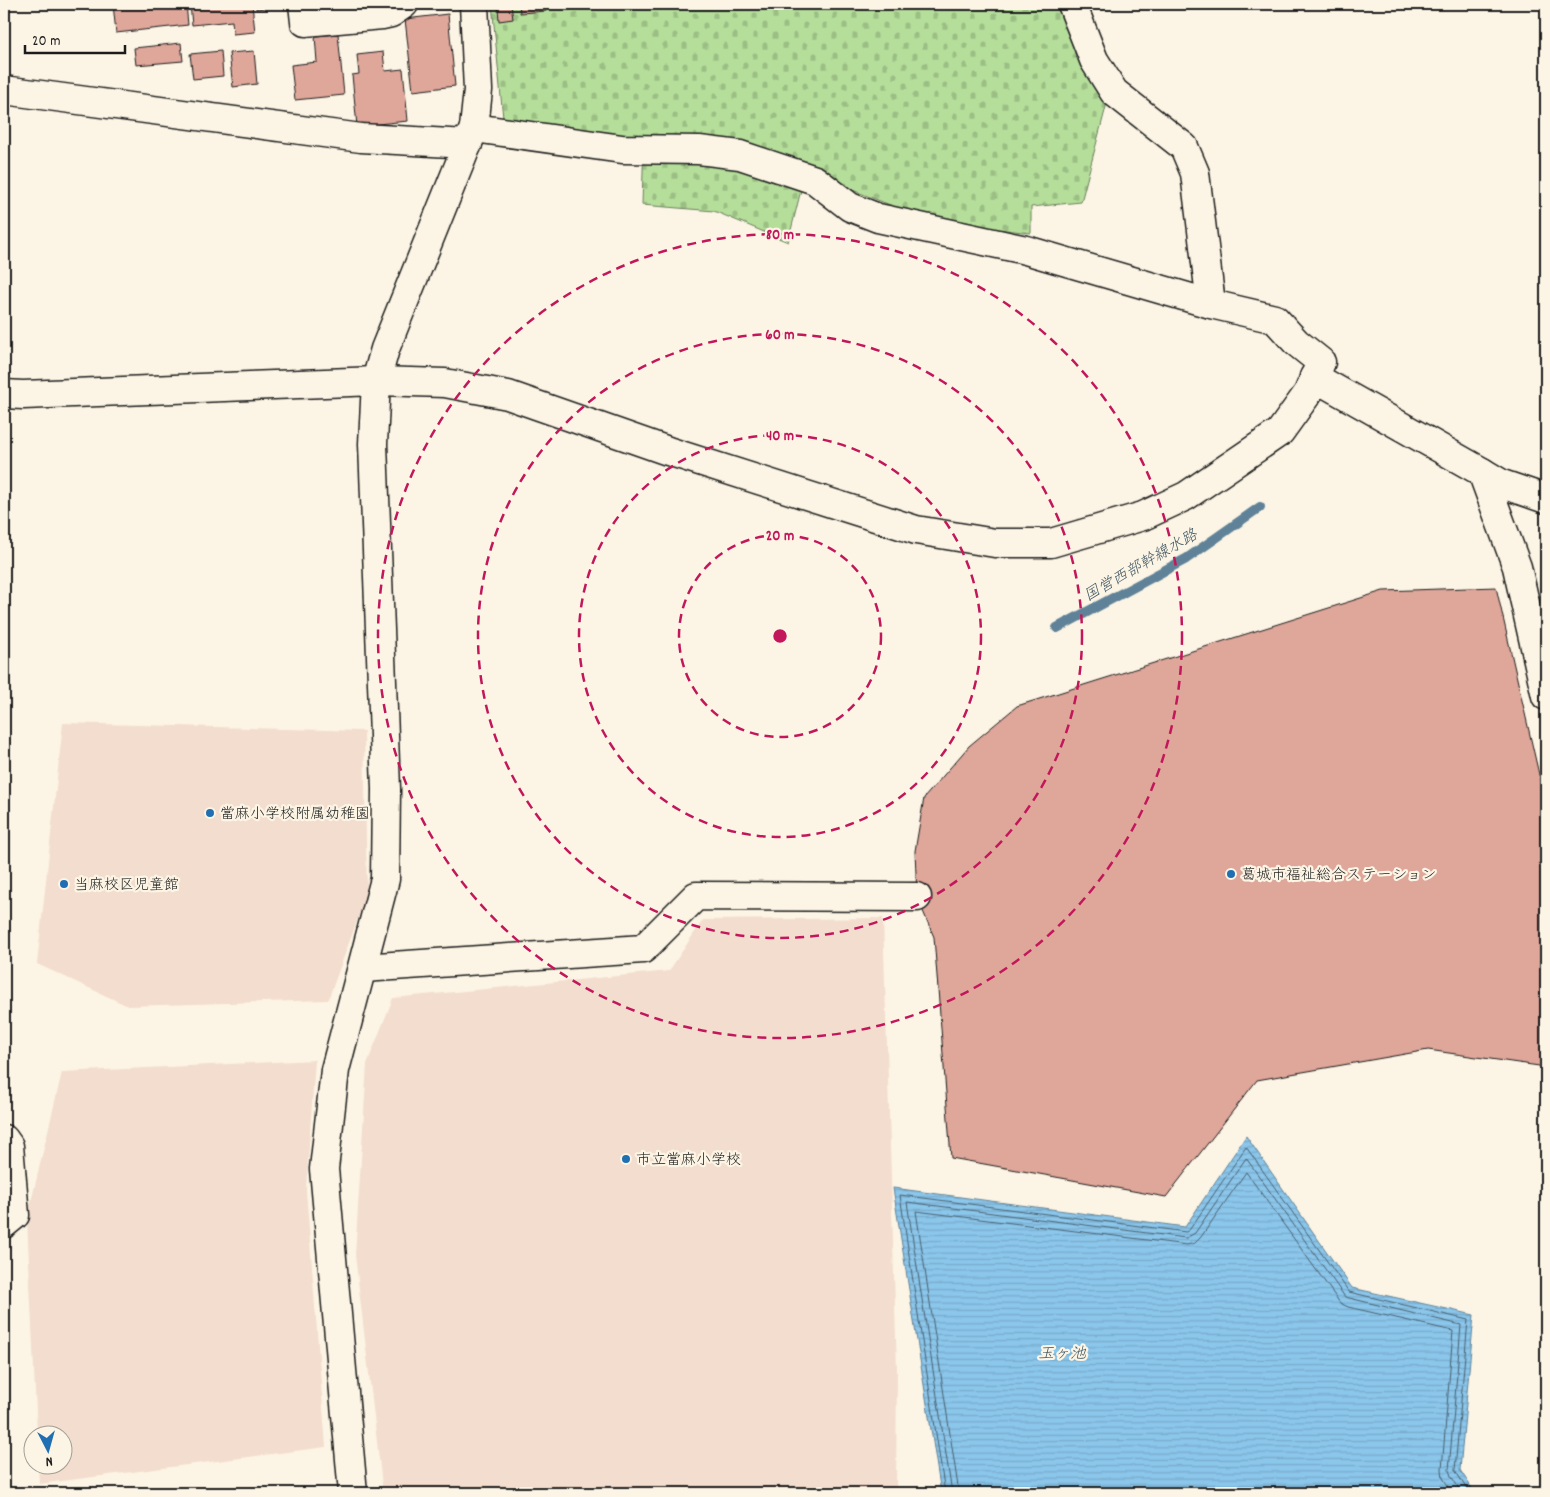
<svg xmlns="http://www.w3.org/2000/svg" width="1550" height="1497" font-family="Dekko,'Klee One',sans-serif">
  <defs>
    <pattern id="cemetery-stones" width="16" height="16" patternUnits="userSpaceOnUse" patternTransform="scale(1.25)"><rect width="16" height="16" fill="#b5de9a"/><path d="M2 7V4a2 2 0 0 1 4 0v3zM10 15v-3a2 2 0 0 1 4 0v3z" fill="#9bbe84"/></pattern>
    <pattern id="water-rules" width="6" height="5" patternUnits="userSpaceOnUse" patternTransform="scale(1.25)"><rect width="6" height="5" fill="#8bc6eb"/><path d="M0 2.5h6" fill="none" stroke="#77aac9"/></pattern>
  </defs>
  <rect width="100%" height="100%" fill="#fcf5e5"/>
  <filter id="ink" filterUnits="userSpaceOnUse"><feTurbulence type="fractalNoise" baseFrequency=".02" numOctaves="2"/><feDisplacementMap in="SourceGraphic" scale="10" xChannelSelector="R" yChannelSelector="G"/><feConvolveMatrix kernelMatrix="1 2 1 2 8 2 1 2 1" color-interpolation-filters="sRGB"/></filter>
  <g filter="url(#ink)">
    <g fill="#f3ddce">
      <path d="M63,723L364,731L367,894L328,1000L128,1006L37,964Z"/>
      <path d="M883,918L897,1370L896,1493H383L355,1255L367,1064L393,998L669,971L703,920Z"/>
      <path d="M315,1060L306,1190L326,1447L39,1484L38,1465L62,1464V1434H37L27,1219L62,1072Z"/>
    </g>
    <path fill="url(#cemetery-stones)" stroke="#687d5b" d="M492,4H1063L1107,103L1081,202L1031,207V233L930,221L855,191L807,166L788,242L714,211L642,205L644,138L503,118Z"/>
    <path fill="url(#water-rules)" stroke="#5f8298" d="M1246,1136L1352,1288L1474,1315L1460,1470L1475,1493H941L893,1188L1185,1227Z"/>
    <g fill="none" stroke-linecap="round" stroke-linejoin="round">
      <g stroke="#48606f" stroke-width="1">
        <path d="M945,1493L900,1195L1186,1232L1190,1229L1246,1147L1349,1292L1468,1320L1455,1470L1469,1493"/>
        <path d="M952,1493L907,1202L1186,1238L1195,1233L1246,1158L1345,1297L1461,1325L1449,1470L1451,1476L1462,1493"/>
        <path d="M959,1493L916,1211L1187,1245L1195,1243L1201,1237L1246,1172L1340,1303L1348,1307L1453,1331L1442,1469L1443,1478L1453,1493"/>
      </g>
      <path stroke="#5f8298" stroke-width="10" d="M1057,628L1186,559L1260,507"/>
    </g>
    <g fill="#dfa69a" stroke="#1c1c1c">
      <path d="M113,4H186L188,25L116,33Z"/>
      <path d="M190,4H252L255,32L233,34L232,21L192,25Z"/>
      <path d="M256,4H290V5L256,9Z"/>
      <path d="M519,4H545L546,11L520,13Z"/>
      <path d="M511,5L513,19L499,21L498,7Z"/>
      <path d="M448,14L455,86L413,91L405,19Z"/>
      <path d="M338,34L344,95L295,100L291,65L317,62L315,36Z"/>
      <path d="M181,43L183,61L136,65L134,48Z"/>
      <path d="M221,51L223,76L193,79L190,54Z"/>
      <path d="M254,51L257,84L233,87L229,53Z"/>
      <path d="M383,52L385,71L403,69L408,121L357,126L352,75L359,74L357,55Z"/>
      <path d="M1496,587L1546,805V1067L1428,1050L1257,1080L1166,1197L951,1158L934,937L917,897L915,851L924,798L969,746L1017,706L1383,591Z"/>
    </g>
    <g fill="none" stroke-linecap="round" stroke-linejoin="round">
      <defs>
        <g id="minor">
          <path d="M303,4L305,22L382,15L391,13L404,4"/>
          <path d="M1072,4L1094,60L1114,92L1184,147L1195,173L1211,304"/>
          <path d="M4,90L361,138L468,144"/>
          <path d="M1314,377L1482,472L1517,567L1546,696"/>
          <path d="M4,394L23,395L376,381L445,383L508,395L668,451L916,530L995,543H1051L1143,516L1186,496L1280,432L1308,393L1321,362L1296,342L1275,319L1211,304L1026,250L878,218L850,207L815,180L740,155L699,150L622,149L474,128"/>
          <path d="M1482,472L1502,484L1546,499"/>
          <path d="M363,968L643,949L696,896L917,897"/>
          <path d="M4,1139L9,1146L15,1215L4,1224"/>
          <path d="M353,1493L324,1169L335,1070L385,879L386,789L373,444L376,381L385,349L474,128L478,90L474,4"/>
        </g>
      </defs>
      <use href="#minor" stroke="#1c1c1c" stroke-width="31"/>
      <use href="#minor" stroke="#fcf5e5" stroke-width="28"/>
    </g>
  </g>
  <g fill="none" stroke="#c2185b" stroke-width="2.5" stroke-dasharray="9 6">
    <circle cx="780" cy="636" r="101"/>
    <circle cx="780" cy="636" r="201"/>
    <circle cx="780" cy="636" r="302"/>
    <circle cx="780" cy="636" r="402"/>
  </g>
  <g fill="#1f6fb2" stroke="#fcf5e5" stroke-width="2">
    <circle cx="210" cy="813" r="5"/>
    <circle cx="1231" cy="874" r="5"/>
    <circle cx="64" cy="884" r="5"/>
    <circle cx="626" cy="1159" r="5"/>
  </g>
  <g text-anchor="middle" stroke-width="4.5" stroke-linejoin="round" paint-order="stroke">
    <g font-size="15" fill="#1c1c1c" stroke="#fcf5e5" text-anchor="start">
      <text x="220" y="818">當麻小学校附属幼稚園</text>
      <text x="1241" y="879">葛城市福祉総合ステーション</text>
      <text x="74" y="889">当麻校区児童館</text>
      <text x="636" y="1164">市立當麻小学校</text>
    </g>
    <g font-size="16" font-style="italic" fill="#435864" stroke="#fcf5e5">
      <text transform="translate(1140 564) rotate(-30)" y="6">国営西部幹線水路</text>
      <text x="1062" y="1358">玉ヶ池</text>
    </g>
  </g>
  <circle cx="780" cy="636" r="8" fill="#c2185b" stroke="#fcf5e5" stroke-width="2.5"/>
  <g font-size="15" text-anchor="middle" font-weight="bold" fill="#c2185b" stroke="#fcf5e5" stroke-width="4.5" stroke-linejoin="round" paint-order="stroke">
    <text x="780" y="239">80 m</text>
    <text x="780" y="339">60 m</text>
    <text x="780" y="440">40 m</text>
    <text x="780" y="540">20 m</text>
  </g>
  <rect width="1550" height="1497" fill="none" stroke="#fcf5e5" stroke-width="20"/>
  <rect x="10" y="10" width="1530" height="1477" fill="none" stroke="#1c1c1c" stroke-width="2" filter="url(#ink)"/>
  <g transform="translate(48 1450) rotate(174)"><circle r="24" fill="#fcf5e5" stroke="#a29e95"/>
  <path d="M0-4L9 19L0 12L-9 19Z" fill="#1f6fb2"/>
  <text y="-8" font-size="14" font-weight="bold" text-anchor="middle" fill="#1c1c1c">N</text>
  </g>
  <path d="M25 45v8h100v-8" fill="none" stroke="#1c1c1c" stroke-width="2.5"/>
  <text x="32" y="45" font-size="15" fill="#1c1c1c" stroke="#fcf5e5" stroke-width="4" paint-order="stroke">20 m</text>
</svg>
